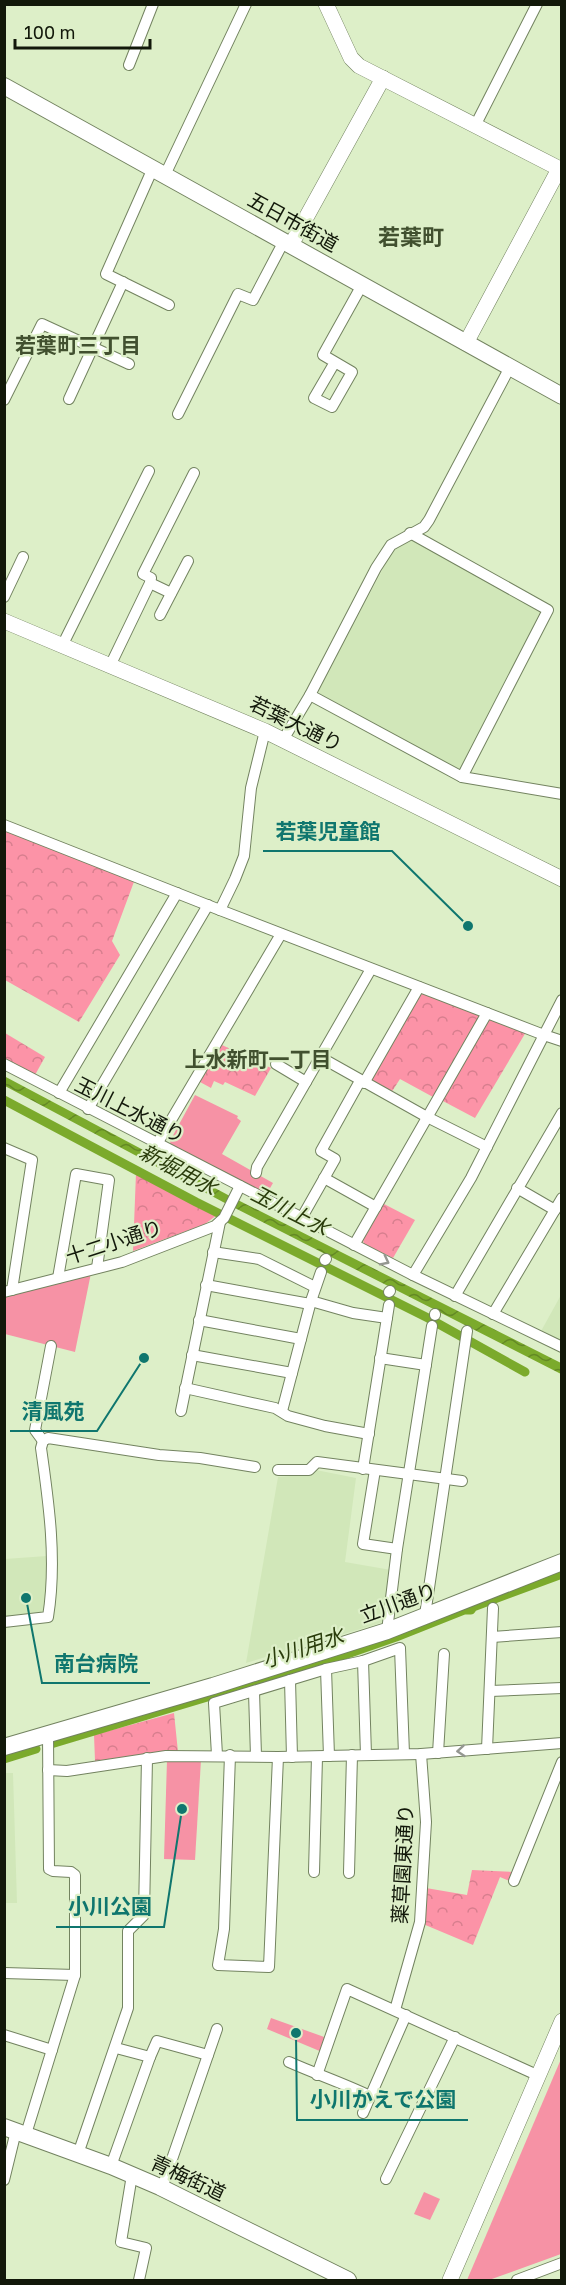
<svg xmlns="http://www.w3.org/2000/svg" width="566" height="2285" font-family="'Golos Text','Noto Sans JP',sans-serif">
  <defs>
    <pattern id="forest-crowns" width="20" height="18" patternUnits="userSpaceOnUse" patternTransform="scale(1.5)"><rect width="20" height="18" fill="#fc93a7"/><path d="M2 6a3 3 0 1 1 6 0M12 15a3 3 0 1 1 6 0" fill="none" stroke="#d77e8e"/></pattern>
    <pattern id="water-waves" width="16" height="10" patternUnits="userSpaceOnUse" patternTransform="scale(1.5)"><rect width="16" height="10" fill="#7baa2c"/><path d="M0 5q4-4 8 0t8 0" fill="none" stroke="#638924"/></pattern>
  </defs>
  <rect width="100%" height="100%" fill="#ddefc8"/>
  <g fill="#d1e7b9">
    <path d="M410,539L541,611L542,616L463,767L459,769L320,695L319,689L393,550Z"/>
    <path d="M561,1295V1344L540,1333Z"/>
    <path d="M316,1470L356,1478L345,1562L391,1570L384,1622L246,1663L278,1477L311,1474Z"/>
    <path d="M47,1556L49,1584L43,1615L5,1619V1559Z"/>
    <path d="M5,1773H13L17,1903H5Z"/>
  </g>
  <g fill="url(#forest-crowns)">
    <path d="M4,828L135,879L112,941L120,955L79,1022L5,980Z"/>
    <path d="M425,993L478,1014L479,1018L433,1097L400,1079L391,1093L373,1083L372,1078L420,995Z"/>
    <path d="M491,1019L526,1032L475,1118L441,1100L487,1020Z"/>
    <path d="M5,1033L45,1057L35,1075L5,1058Z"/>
    <path d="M222,1045L271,1068L255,1096L225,1082L223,1085L214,1081L211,1088L200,1082Z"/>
    <path d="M136,1173L217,1215L205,1224L133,1251Z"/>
    <path d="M384,1204L415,1220L393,1258L364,1244L363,1240Z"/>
    <path d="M174,1713L178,1752L164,1751L95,1761L94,1735Z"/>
    <path d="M472,1870L516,1872L512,1882L500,1877L473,1945L423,1924L426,1888L467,1895Z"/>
  </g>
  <g fill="#f692a5">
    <path d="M195,1095L238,1116L237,1118L241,1121L222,1154L273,1183L266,1195L171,1147L170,1141Z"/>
    <path d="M91,1273L75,1352L5,1334L4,1296Z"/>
    <path d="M167,1760H201L195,1860L164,1859Z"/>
    <path d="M271,2018L327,2038L322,2052L267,2029Z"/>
    <path d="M561,2059V2254L489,2280H467Z"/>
    <path d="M424,2192L440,2199L430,2220L414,2214Z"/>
  </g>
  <path fill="url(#water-waves)" d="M4,1076L228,1195L561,1363V1374L223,1202L5,1086Z"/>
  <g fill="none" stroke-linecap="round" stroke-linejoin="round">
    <g stroke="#7baa2c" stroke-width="9">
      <path d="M4,1100L196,1202L428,1318L525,1372"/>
      <path d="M51,1744L333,1659L396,1637L464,1610H471L473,1607L562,1574"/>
      <path d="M4,1759L36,1749"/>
    </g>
    <defs>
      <g id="street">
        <path d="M129,65L153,4"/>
        <path d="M476,124L537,4"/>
        <path d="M153,168L106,274L169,305"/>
        <path d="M165,175L246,4"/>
        <path d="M335,362L314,398L332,407L352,372L323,355L362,285"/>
        <path d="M69,399L123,282"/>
        <path d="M4,400L42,324L129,364"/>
        <path d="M178,414L238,294L253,300L284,241"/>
        <path d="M410,533L548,610L462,777L562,794"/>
        <path d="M150,583L171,593"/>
        <path d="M4,597L23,557"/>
        <path d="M160,615L188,561"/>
        <path d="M62,646L149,471"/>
        <path d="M110,666L150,583L151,578L143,574L194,473"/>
        <path d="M310,695L462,777"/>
        <path d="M283,740L310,695L376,568L391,545L424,527L429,520L510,367"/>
        <path d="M4,825L220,910L235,879L244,856L251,788L265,731"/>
        <path d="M220,910L544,1035L471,1178L413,1275"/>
        <path d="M562,1000L544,1035L562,1041"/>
        <path d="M320,1057L427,1117L487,1147"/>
        <path d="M4,1064L413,1275L562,1347"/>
        <path d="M276,1064L306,1082"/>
        <path d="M364,1083L419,987"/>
        <path d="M59,1093L177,893"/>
        <path d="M88,1109L208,905"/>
        <path d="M157,1144L281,934"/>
        <path d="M4,1148L32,1160L12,1290"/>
        <path d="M256,1173L257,1167L371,969"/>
        <path d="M324,1178L376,1207"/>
        <path d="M517,1188L555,1210"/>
        <path d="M301,1219L335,1159L321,1151L360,1081"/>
        <path d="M354,1245L487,1013"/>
        <path d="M213,1252L259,1259L315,1287"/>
        <path d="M325,1260L326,1259"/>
        <path d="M58,1278L76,1174L109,1180L97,1268"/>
        <path d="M206,1285L310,1304"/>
        <path d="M4,1292L122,1262L215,1226L224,1218L240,1186"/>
        <path d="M389,1292L390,1291"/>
        <path d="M455,1296L562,1113"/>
        <path d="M311,1301L353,1313L387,1318"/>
        <path d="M493,1314L562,1198"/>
        <path d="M435,1315V1314"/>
        <path d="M199,1320L301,1339"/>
        <path d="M192,1355L292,1373"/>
        <path d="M380,1358L426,1365"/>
        <path d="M185,1388L275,1408L288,1416L325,1426L369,1434"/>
        <path d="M181,1411L220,1222"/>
        <path d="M282,1411L311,1301L321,1272"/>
        <path d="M43,1441L35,1430L51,1346"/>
        <path d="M363,1469L389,1305"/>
        <path d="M278,1470H309L317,1462L462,1481"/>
        <path d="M375,1470L363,1544L397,1549"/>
        <path d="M425,1615L467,1331"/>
        <path d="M4,1622L48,1617C57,1561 49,1504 41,1448L43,1441L48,1438L159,1455L200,1458L255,1467"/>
        <path d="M387,1631L397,1549L432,1326"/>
        <path d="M492,1637L562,1632"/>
        <path d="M363,1661L366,1755"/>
        <path d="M326,1669L329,1756"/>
        <path d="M290,1680L292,1757"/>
        <path d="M490,1691L562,1688"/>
        <path d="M254,1692L256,1756"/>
        <path d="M487,1749L493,1608"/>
        <path d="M438,1753L444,1654"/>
        <path d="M217,1755L214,1703L326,1669L363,1661L400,1648L404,1754"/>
        <path d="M230,1755L224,1929L218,1965L269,1967L278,1757"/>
        <path d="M48,1770L67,1771L166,1756L278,1757L421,1754L562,1743"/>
        <path d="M314,1872L317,1757"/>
        <path d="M349,1873L352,1755"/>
        <path d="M514,1881L562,1762"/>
        <path d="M4,1973L75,1975"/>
        <path d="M395,2010L420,1922L426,1822L421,1754"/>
        <path d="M4,2035L52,2050"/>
        <path d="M150,2057L157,2041L208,2055"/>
        <path d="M289,2062C316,2074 343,2083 370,2096"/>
        <path d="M317,2075L347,1989L537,2075"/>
        <path d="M363,2113L406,2015"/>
        <path d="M26,2134L75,1975V1875L71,1872L53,1871L49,1869L48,1735"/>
        <path d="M78,2154L128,2008V1931L144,1915L147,1758"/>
        <path d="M111,2166L150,2057L116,2048"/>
        <path d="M132,2175L121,2242L146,2248L139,2280"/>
        <path d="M386,2179L455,2037"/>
        <path d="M4,2180L16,2131"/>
        <path d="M162,2188L217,2029"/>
        <path d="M517,2280L562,2263"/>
      </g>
      <g id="secondary">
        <path d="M326,4L351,58L359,66L562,170"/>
        <path d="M291,245L383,78"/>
        <path d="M466,343L559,169"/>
        <path d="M4,621L265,731L562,879"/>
        <path d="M450,2280L562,2021"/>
      </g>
      <g id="primary">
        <path d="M4,86L562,396"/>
        <path d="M4,1747L213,1686L387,1631L562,1562"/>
        <path d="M4,2127L111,2166L160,2187L348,2280"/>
      </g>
    </defs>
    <use href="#street" stroke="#738360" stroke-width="12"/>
    <use href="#secondary" stroke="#738360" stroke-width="16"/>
    <use href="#primary" stroke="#738360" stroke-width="18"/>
    <use href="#street" stroke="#fff" stroke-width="10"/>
    <use href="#secondary" stroke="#fff" stroke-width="15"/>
    <use href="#primary" stroke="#fff" stroke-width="16"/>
  </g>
  <defs><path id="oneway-chevron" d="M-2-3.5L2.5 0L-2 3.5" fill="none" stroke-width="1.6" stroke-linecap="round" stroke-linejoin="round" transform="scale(1.5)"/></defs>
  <g stroke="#949791">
    <use href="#oneway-chevron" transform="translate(385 1261) rotate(27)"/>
    <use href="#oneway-chevron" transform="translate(461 1751) rotate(175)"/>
  </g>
  <g text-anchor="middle" stroke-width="4.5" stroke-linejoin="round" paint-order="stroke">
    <g font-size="20" fill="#12180a" stroke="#ddefc8">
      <text transform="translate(293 222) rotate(29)" y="7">五日市街道</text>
      <text transform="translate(296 724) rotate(26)" y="7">若葉大通り</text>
      <text transform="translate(130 1110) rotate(27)" y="7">玉川上水通り</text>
      <text transform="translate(114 1242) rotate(-18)" y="7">十二小通り</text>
      <text transform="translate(398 1603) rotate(-20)" y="7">立川通り</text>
      <text transform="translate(403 1864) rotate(-87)" y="7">薬草園東通り</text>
      <text transform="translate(188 2178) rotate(25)" y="7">青梅街道</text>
    </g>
    <g font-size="21" font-weight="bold" fill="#41502f" stroke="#ddefc8">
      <text x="78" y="353">若葉町三丁目</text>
      <text x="258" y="1067">上水新町一丁目</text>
    </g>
    <g font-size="21" font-style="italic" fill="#2a3c0b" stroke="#ddefc8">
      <text transform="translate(178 1170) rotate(28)" y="7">新堀用水</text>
      <text transform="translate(290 1211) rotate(27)" y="7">玉川上水</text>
      <text transform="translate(303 1648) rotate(-18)" y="7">小川用水</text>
    </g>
    <g font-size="22" font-weight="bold" fill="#41502f" stroke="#ddefc8">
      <text x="411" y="245">若葉町</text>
    </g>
  </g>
  <path fill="none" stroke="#0f766e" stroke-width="2" d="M468 926L392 851H263M144 1358L97 1431H10M26 1598L42 1683H150M182 1809L164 1927H56M296 2033L297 2120H468"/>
  <g fill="#0f766e" stroke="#ddefc8" stroke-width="2">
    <circle cx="468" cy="926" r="6"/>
    <circle cx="144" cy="1358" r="6"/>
    <circle cx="26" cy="1598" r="6"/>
    <circle cx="182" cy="1809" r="6"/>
    <circle cx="296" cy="2033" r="6"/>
  </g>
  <g font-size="21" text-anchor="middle" font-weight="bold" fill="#0f766e" stroke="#ddefc8" stroke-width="4.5" stroke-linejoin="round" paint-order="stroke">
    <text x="328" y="839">若葉児童館</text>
    <text x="53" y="1419">清風苑</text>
    <text x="96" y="1671">南台病院</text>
    <text x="110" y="1914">小川公園</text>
    <text x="383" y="2107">小川かえで公園</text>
  </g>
  <rect width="566" height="2285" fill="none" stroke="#12180a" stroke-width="12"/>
  <path d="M15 39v9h135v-9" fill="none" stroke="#12180a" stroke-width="3"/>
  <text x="24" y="39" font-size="18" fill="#12180a" stroke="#ddefc8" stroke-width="4.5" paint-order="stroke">100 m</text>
</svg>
